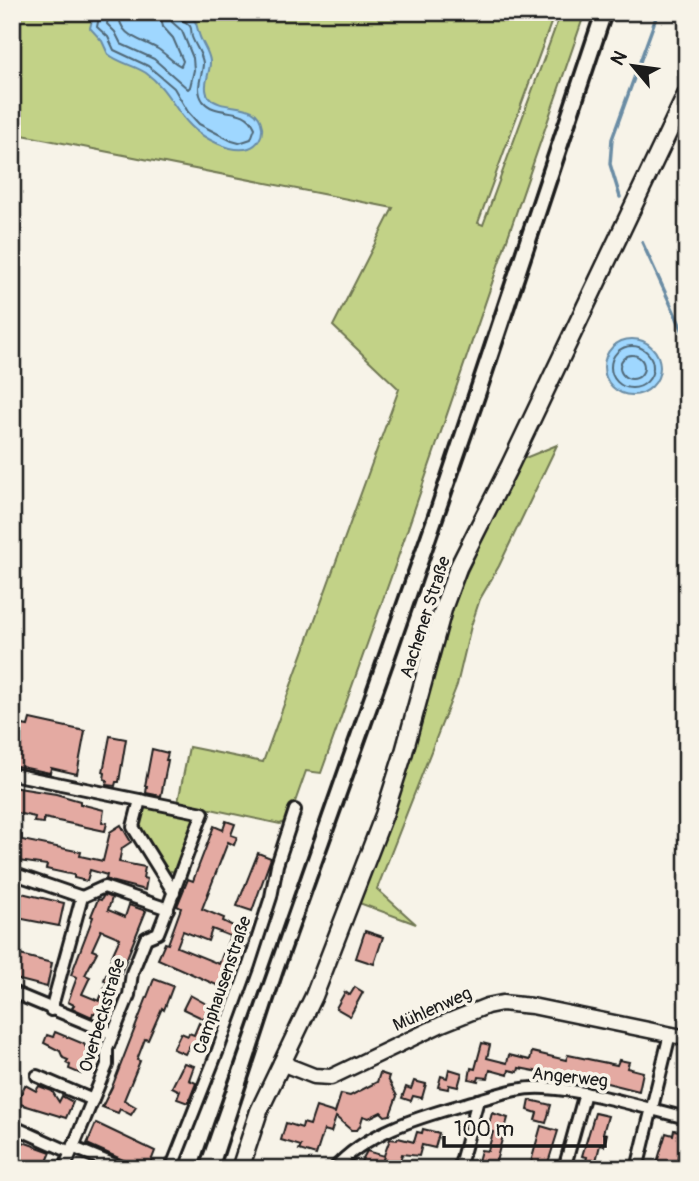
<svg xmlns="http://www.w3.org/2000/svg" width="699" height="1181" font-family="Pangolin,sans-serif">
  <rect width="100%" height="100%" fill="#f7f3e8"/>
  <filter id="ink" filterUnits="userSpaceOnUse"><feTurbulence type="fractalNoise" baseFrequency=".0143" numOctaves="2"/><feDisplacementMap in="SourceGraphic" scale="14" xChannelSelector="R" yChannelSelector="G"/><feConvolveMatrix kernelMatrix="1 2 1 2 8 2 1 2 1" color-interpolation-filters="sRGB"/></filter>
  <g filter="url(#ink)">
    <g fill="#c2d287" stroke="#6f7752" stroke-width="2">
      <path d="M12,12H555L478,223L483,225L561,12H585L396,563L321,773L306,771L289,819L280,824L178,802L189,747L263,762L399,389L333,326L393,208L12,133Z"/>
      <path d="M557,445L499,566L480,599L471,626L457,685L377,889L416,924L359,903L410,761L451,606L520,460Z"/>
      <path d="M143,804L192,816L194,821L174,872L171,871L169,874L165,871L138,828Z"/>
    </g>
    <g fill="#9fd7ff" stroke="#6b8ca4" stroke-width="2">
      <path d="M94,12H150L162,15L181,12L195,21C198,27 198,35 202,41C205,48 209,53 210,61C211,72 201,87 209,97C223,113 258,98 262,127C263,136 258,145 249,148C232,154 203,138 191,126C173,108 168,89 146,73C134,65 119,63 108,54L102,41L90,28Z"/>
      <circle cx="632" cy="367" r="28"/>
    </g>
    <g fill="none" stroke-linecap="round" stroke-linejoin="round">
      <g stroke="#506777" stroke-width="2">
        <path d="M100,12L97,27L108,37L114,50L148,66L160,76L174,88L188,112L199,124L232,141L239,143L251,139L255,128C245,104 217,118 203,101C194,88 203,76 203,63C202,53 195,46 192,37C191,33 192,29 190,26C189,25 183,20 181,19L179,12"/>
        <path d="M109,12L107,24L115,32L121,44L154,59L188,89L190,87L194,70L193,58L182,31L172,22L171,12"/>
        <path d="M119,12C118,37 141,39 158,49C166,54 173,63 181,66L183,61L173,38L163,27L160,12"/>
        <circle cx="632" cy="367" r="21"/>
        <circle cx="632" cy="367" r="12"/>
      </g>
      <g stroke="#6b8ca4" stroke-width="3.5">
        <path d="M620,197L610,164L612,139L658,12"/>
        <path d="M642,242L687,340"/>
      </g>
    </g>
    <g fill="#e4aaa2" stroke="#1c1c1c" stroke-width="2" fill-rule="evenodd">
      <path d="M30,719L85,731L77,774L51,768L50,773L12,765V723L28,726Z"/>
      <path d="M110,736L126,739L119,782H116L115,786L106,785L107,780L104,779L105,773L103,772Z"/>
      <path d="M152,749L168,753L166,760H168L161,796L146,793L147,786H145Z"/>
      <path d="M12,787L56,794L80,801V804L104,810L102,822L107,823L105,831L44,818L43,823L34,822L35,817L12,812Z"/>
      <path d="M226,821L235,824L231,835L237,837L234,845L228,842L202,909L224,918L223,921L249,934L230,981L234,983L230,991L158,959L165,943L168,944L181,908L177,906L188,879L193,881L214,826L223,830ZM212,929L230,936L219,964L177,947L183,931L208,941Z"/>
      <path d="M121,825L131,842L122,848L119,862L145,867L143,878L147,879L145,890L110,881L106,879L107,875L90,870L87,881L74,878V875L46,869L47,865L18,861L19,858L12,857V834L22,835V840L81,852L80,856L103,861L110,832Z"/>
      <path d="M258,853L271,858L252,911L237,906Z"/>
      <path d="M17,892L64,903L59,926L12,917V893Z"/>
      <path d="M104,895L112,898L108,910L125,917L129,905L146,911L103,1017L93,1013L92,1017L72,1008L74,1005L68,1002L77,977L71,975L93,917L91,916L98,899L101,900ZM101,930L120,938L108,965L110,966L104,980L107,982L99,1001L82,994L90,977L85,975L97,952L92,950Z"/>
      <path d="M365,931L383,937L374,964L356,958Z"/>
      <path d="M16,954L52,963L47,987L12,978Z"/>
      <path d="M154,979L173,986L164,1010L162,1008L148,1040L145,1039L137,1060L140,1061L124,1100L136,1107L131,1115L120,1109L118,1113L102,1107L112,1087Z"/>
      <path d="M355,987L363,992L350,1016L336,1008L345,992L350,995Z"/>
      <path d="M190,995L208,1005L204,1019L183,1009Z"/>
      <path d="M199,1023L210,1029L202,1050L190,1045L185,1054L173,1049L181,1033L188,1036L189,1033L194,1035Z"/>
      <path d="M55,1032L84,1044L90,1055L81,1074L69,1069L70,1065L66,1063L68,1060L63,1058L60,1051L44,1043L47,1035L53,1037Z"/>
      <path d="M482,1043L490,1045L487,1058L507,1063L509,1055L530,1060L532,1052L566,1060L568,1055L617,1065L619,1060L629,1062L627,1068L643,1072L639,1091L563,1072V1074L551,1071L550,1074L519,1068L518,1072L509,1070L508,1075L490,1070L488,1078L479,1077L478,1081L469,1079L471,1068L475,1069Z"/>
      <path d="M184,1063L194,1066L189,1080L196,1083L188,1103L177,1099L180,1091L172,1087Z"/>
      <path d="M449,1069L462,1073L458,1087L449,1085L448,1089L438,1087L441,1076L447,1078Z"/>
      <path d="M380,1073L389,1076L388,1079L397,1096L390,1115L385,1116L381,1112L369,1118L363,1116L360,1126L357,1130H351L336,1117L331,1132L324,1130L316,1155L299,1150L301,1146L281,1140L286,1123L302,1128L303,1123L310,1125L316,1107L335,1113L341,1094L350,1096L377,1082Z"/>
      <path d="M414,1081L426,1084L422,1098L413,1096L411,1101L402,1098L406,1087L411,1089Z"/>
      <path d="M25,1085L36,1091L39,1086L52,1091L59,1102L62,1096L73,1102L66,1118L17,1103Z"/>
      <path d="M530,1100L551,1105L546,1123L535,1120L537,1113L528,1110Z"/>
      <path d="M492,1113L508,1118L501,1143L494,1169H476L481,1150L488,1151L493,1132L487,1131Z"/>
      <path d="M595,1113L608,1116L603,1133L607,1134L604,1146L600,1145L594,1169H584L587,1157L582,1156Z"/>
      <path d="M96,1123L155,1151L148,1169H133L128,1162L87,1144Z"/>
      <path d="M541,1126L558,1131L546,1169H529Z"/>
      <path d="M423,1129L439,1133L435,1148L422,1145L419,1156L402,1154L399,1165L382,1161L390,1139L397,1140L398,1138L414,1142L417,1132L422,1133Z"/>
      <path d="M674,1130L684,1132L675,1169H655L666,1133L673,1135Z"/>
      <path d="M12,1138L51,1152L44,1169L32,1163L30,1167L19,1162L16,1169H12Z"/>
      <path d="M367,1151L384,1156L381,1166L375,1164L383,1169H357Z"/>
    </g>
    <g fill="none" stroke-linecap="round" stroke-linejoin="round">
      <defs>
        <g id="minor">
          <path d="M12,774L203,813C187,853 174,893 158,933L146,938L132,973L129,995L107,1049V1065L64,1169"/>
          <path d="M140,800L133,827L174,893"/>
          <path d="M12,873L82,897L51,1010"/>
          <path d="M82,897L104,887L168,909"/>
          <path d="M12,992L113,1034"/>
          <path d="M37,1076L93,1100"/>
          <path d="M12,1126L70,1152"/>
          <path d="M72,1147L125,1169"/>
          <path d="M171,1169L218,1050L249,965L271,897L277,865L295,810"/>
          <path d="M334,1169C368,1130 424,1116 472,1102C497,1095 519,1086 545,1088C593,1091 640,1107 687,1118"/>
          <path d="M459,1169L478,1100"/>
          <path d="M564,1169L585,1093"/>
          <path d="M637,1169L670,1034"/>
        </g>
        <path id="tertiary" d="M281,1063L314,1076L331,1077L442,1024L487,1006L502,1003L532,1006L687,1038"/>
        <path id="secondary" d="M240,1169L259,1111L314,996L384,815L404,752L444,606L458,568L510,465L687,93"/>
      </defs>
      <use href="#minor" stroke="#1c1c1c" stroke-width="16"/>
      <use href="#tertiary" stroke="#1c1c1c" stroke-width="19"/>
      <use href="#secondary" stroke="#1c1c1c" stroke-width="21"/>
      <use href="#minor" stroke="#f7f3e8" stroke-width="10"/>
      <use href="#tertiary" stroke="#f7f3e8" stroke-width="14"/>
      <use href="#secondary" stroke="#f7f3e8" stroke-width="16"/>
      <g stroke="#1c1c1c" stroke-width="3.5">
        <path d="M198,1169L430,508L595,12"/>
        <path d="M219,1169L283,973L393,665L485,398L613,12"/>
      </g>
    </g>
  </g>
  <g text-anchor="middle" stroke-width="7" stroke-linejoin="round" paint-order="stroke">
    <g font-size="18" fill="#1c1c1c" stroke="#f7f3e8">
      <text transform="translate(425 617) rotate(-72)" y="6">Aachener Straße</text>
      <text transform="translate(222 985) rotate(-71)" y="6">Camphausenstraße</text>
      <text transform="translate(432 1009) rotate(-24)" y="6">Mühlenweg</text>
      <text transform="translate(102 1015) rotate(-73)" y="6">Overbeckstraße</text>
      <text transform="translate(570 1077) rotate(6)" y="6">Angerweg</text>
    </g>
  </g>
  <rect width="699" height="1181" fill="none" stroke="#f7f3e8" stroke-width="42"/>
  <rect x="21" y="21" width="657" height="1139" fill="none" stroke="#1c1c1c" stroke-width="2.5" filter="url(#ink)"/>
  <g transform="translate(633 66) rotate(299)" stroke="#f7f3e8" stroke-width="5" paint-order="stroke">
  <path d="M0-5L12 26L0 18L-12 26Z" fill="#1c1c1c"/>
  <text y="-10" font-size="19" font-weight="bold" text-anchor="middle" fill="#1c1c1c">N</text>
  </g>
  <path d="M444 1136v10h161v-10" fill="none" stroke="#1c1c1c" stroke-width="3.5"/>
  <text x="454" y="1136" font-size="21" fill="#1c1c1c" stroke="#f7f3e8" stroke-width="5" paint-order="stroke">100 m</text>
</svg>
